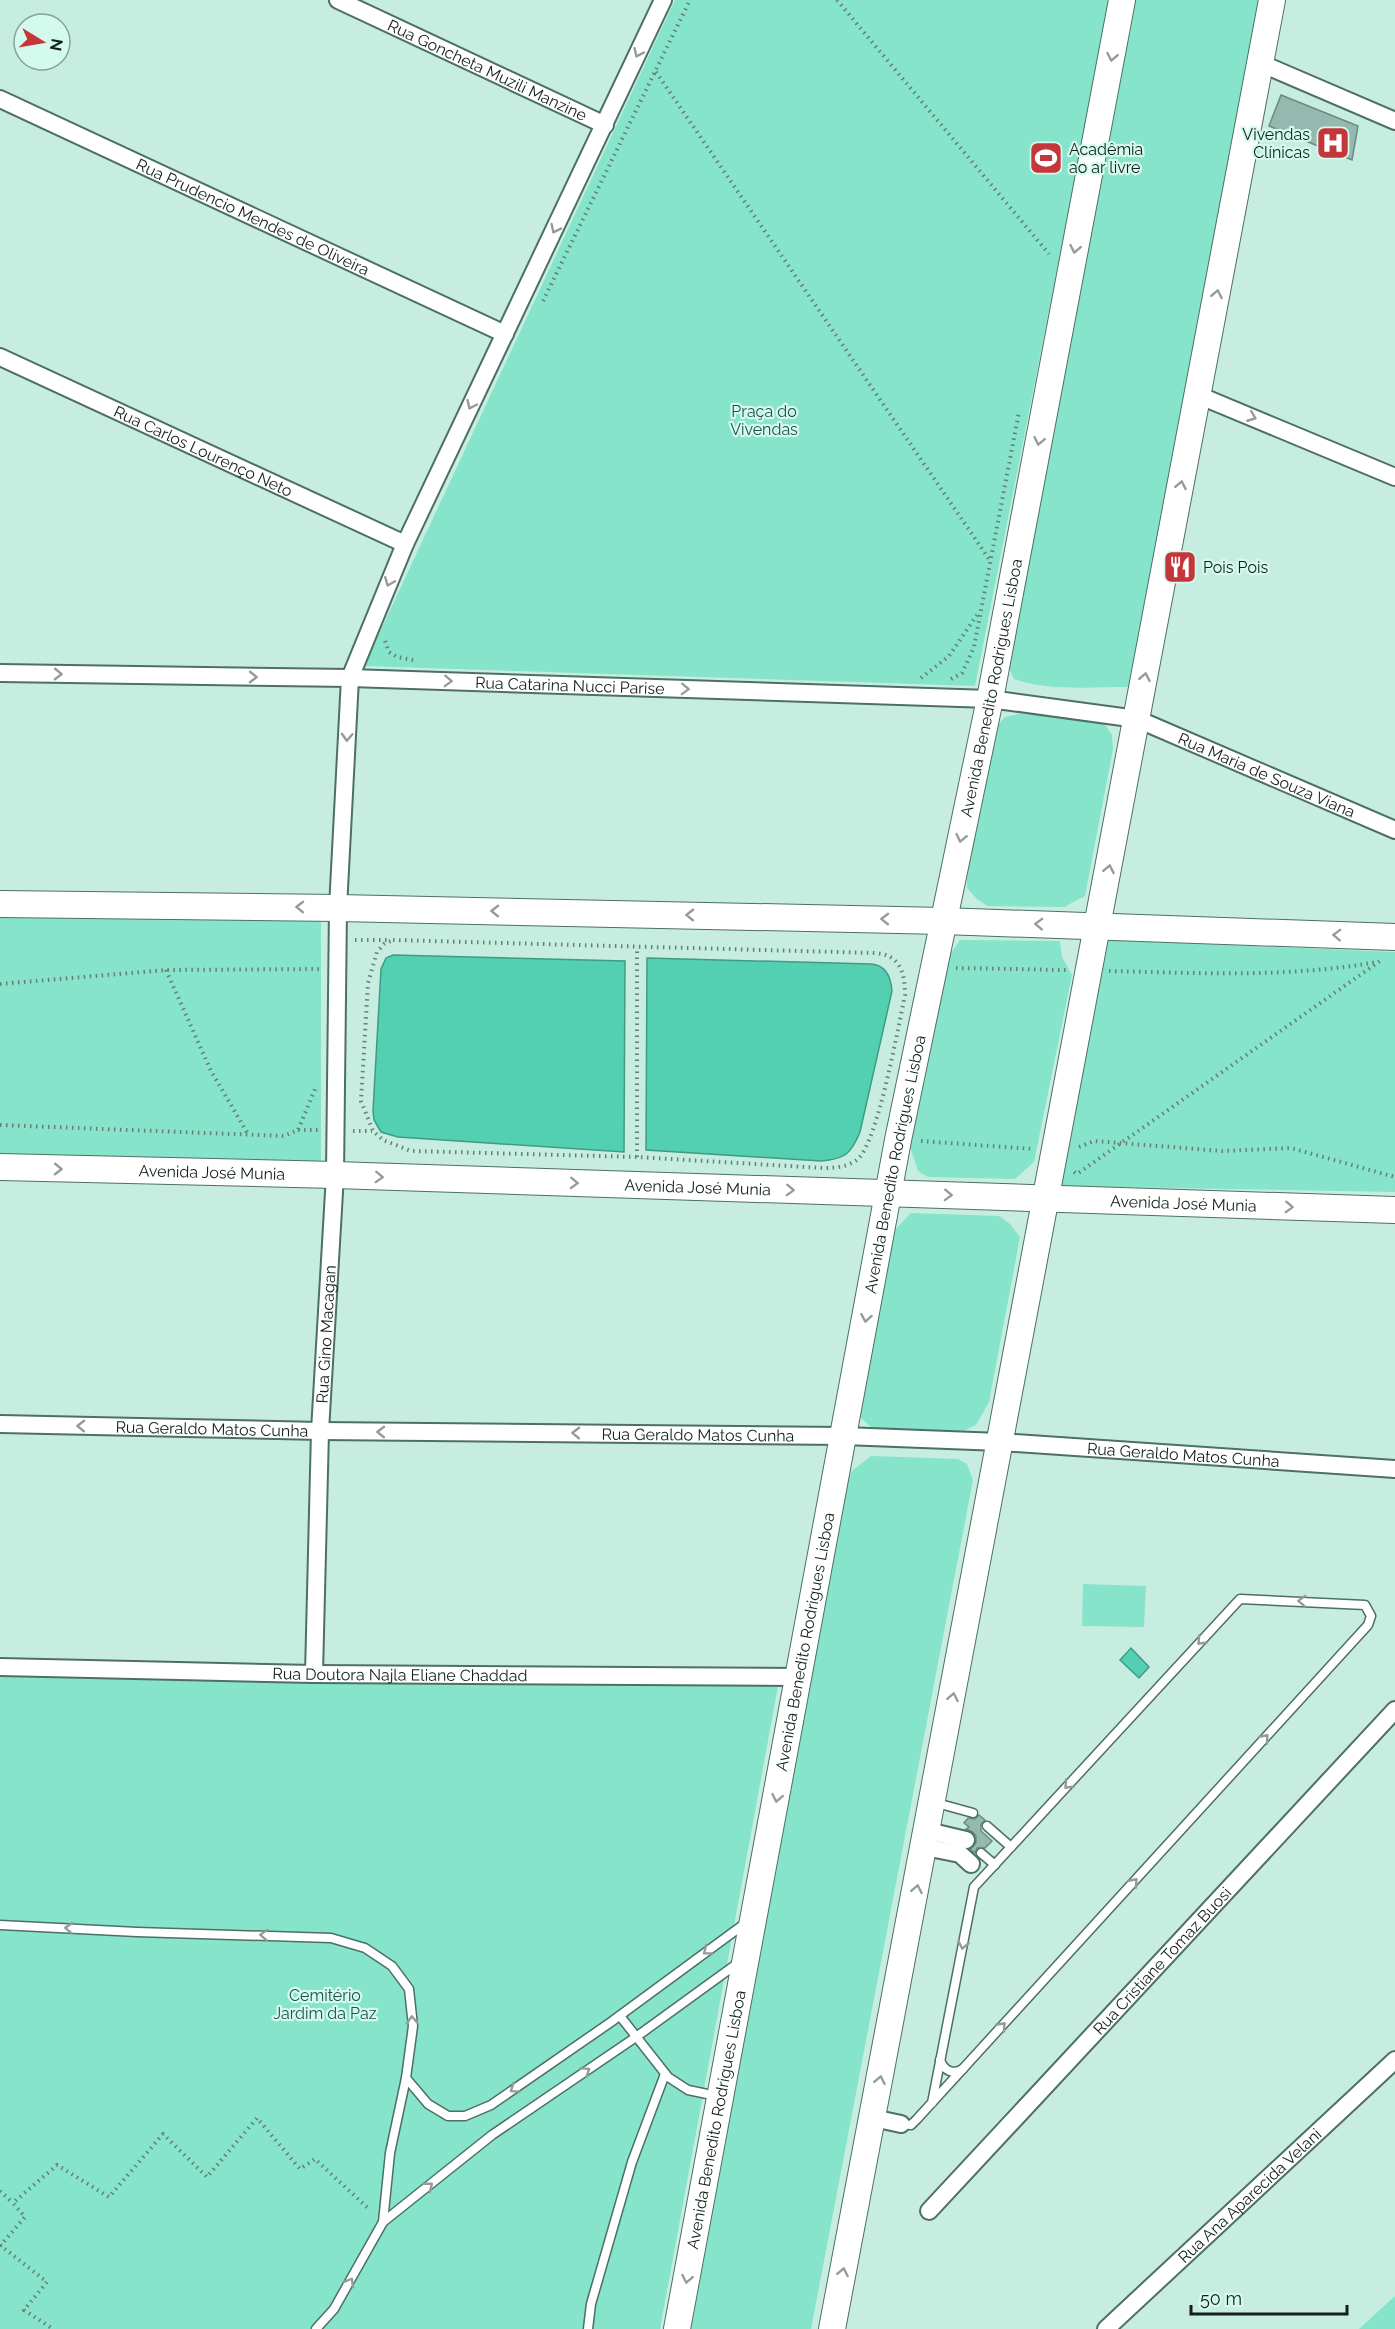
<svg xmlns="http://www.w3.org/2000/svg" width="1395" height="2329" font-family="Raleway,sans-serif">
  <rect width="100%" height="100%" fill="#c7ede1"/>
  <g fill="#85e4ca">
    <path d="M675,0H1110L975,686L364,666Z"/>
    <path d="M1133,0H1262L1128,687C1093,687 1047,691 1014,679L1004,657Z"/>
    <path d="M1019,714L1094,718L1106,726L1112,735L1113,749L1085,896L1064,907L987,906L976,898L967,888V878L992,732L1005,717Z"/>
    <path d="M0,914L321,918V1166L0,1159Z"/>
    <path d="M960,940L1060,941L1062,957L1072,975L1034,1162L1015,1179L928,1177L918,1171L910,1147L947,959Z"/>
    <path d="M1107,940L1395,952V1192L1059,1186Z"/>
    <path d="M911,1213L999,1216L1010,1224L1020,1237L989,1402L976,1425L959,1433L875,1431L860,1417L858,1405L891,1234Z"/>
    <path d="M871,1456L958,1459L967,1464L973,1480L811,2329H686L846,1487L852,1471Z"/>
    <path d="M1083,1584L1146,1586L1144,1627L1082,1626Z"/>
    <path d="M0,1675L778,1686L660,2329H0Z"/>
    <path d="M1395,2296V2329H1359Z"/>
  </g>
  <g fill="#53d0b1" stroke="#409b84" stroke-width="1.5">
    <path d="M393,955L625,961L624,1152L398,1137L381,1132L374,1120L373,1111L381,969L386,958Z"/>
    <path d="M647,958L871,964C886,965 891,978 892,991L860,1132C851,1154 845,1159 821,1161L646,1150Z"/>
    <path d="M1131,1648L1149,1667L1139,1678L1120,1660Z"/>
  </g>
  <g fill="#95b9ae" stroke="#698c81" stroke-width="1.5">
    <path d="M1281,95L1358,126L1352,160L1269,126Z"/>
    <path d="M979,1815L985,1820L981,1824V1831L992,1841L985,1848H977L975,1853L970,1849L976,1843V1836L973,1832L966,1829L969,1827L964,1823L968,1818L975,1819Z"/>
  </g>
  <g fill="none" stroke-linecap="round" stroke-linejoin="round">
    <defs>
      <g id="lane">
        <path d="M933,1802L973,1813"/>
        <path d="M987,1826L1011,1847"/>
        <path d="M981,1853L995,1865"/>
        <path d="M0,1925L137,1932L331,1938L365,1948L392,1966L409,1989L413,2026L406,2078L390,2153L383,2222"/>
        <path d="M620,2016L668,2077L688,2090L717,2096"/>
        <path d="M940,2060C944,2071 953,2075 963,2069"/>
        <path d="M406,2078L428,2104L448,2116H465L491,2105L611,2022L747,1922"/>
        <path d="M901,2124L911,2125L917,2119L1368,1625L1371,1616L1365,1605L1240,1599L974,1887L932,2103"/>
        <path d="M316,2329L334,2309L383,2222L492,2135L636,2037L738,1963"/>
        <path d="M588,2329L591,2304L632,2162L665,2074"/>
      </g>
      <g id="street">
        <path id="s1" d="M338,0L605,125"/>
        <path d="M1260,63L1395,121"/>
        <path id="s2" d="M0,99L505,334"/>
        <path id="s3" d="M0,357L405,544"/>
        <path d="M1198,395L1395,477"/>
        <path id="s4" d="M0,673L350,678L990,699L1137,719L1395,830"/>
        <path id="s5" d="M0,1424L320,1431L844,1436L1000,1442L1395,1469"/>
        <path id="s6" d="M0,1667L314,1674L800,1677"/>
        <path id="s7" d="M314,1674L320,1431L335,1175L338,908L350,678L405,544L663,0"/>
        <path d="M928,1831L966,1840"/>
        <path d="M925,1847L960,1854L971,1864"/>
        <path d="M873,2118L901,2124"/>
        <path id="s8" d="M929,2211L1395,1710"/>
        <path id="s9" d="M1106,2329L1395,2060"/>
      </g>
      <g id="primary">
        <path d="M0,904L338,908L943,921L1395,937"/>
        <path id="s10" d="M0,1167L335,1175L1395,1210"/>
        <path id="s11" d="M677,2329L898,1140L990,699L1122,0"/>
        <path d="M832,2329L1272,0"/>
      </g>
    </defs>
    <use href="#lane" stroke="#4d6f65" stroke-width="11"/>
    <use href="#street" stroke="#4d6f65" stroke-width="20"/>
    <use href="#primary" stroke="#4d6f65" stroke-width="28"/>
    <g stroke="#667f78" stroke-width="4" stroke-dasharray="1.5 4.5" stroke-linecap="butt">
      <path d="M837,0L1049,254"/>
      <path d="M656,72L989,559"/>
      <path d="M543,301L690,0"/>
      <path d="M385,641L389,652L397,657L413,660"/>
      <path d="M921,678L949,656L977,615"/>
      <path d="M951,679L962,673L974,647L1019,412"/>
      <path d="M355,940H389"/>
      <path d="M393,940L874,953C900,954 905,973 905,995C898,1028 878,1140 858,1159C848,1167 835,1168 823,1168L637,1157L411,1151L383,1140L373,1131L361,1101L368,983L377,952L384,944Z"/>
      <path d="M956,968L1066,970"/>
      <path d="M166,970L211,1071L248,1134"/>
      <path d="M1109,971C1199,973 1288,978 1377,962"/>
      <path d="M0,984L166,970L320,969"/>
      <path d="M0,1125L284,1136L298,1130L316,1087"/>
      <path d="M298,1130H318"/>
      <path d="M353,1131H372"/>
      <path d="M921,1141L1033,1149"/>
      <path d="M1079,1147L1094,1141L1222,1151L1291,1148L1395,1177"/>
      <path d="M637,1157V947"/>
      <path d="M1074,1172L1077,1174L1380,961"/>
      <path d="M0,2191L13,2203"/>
      <path d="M0,2245L47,2282L24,2310L53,2329"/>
      <path d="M0,2246L25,2217L13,2203L57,2165L109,2197L163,2134L207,2177L257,2118L300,2169L315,2159L370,2210"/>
    </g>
    <use href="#lane" stroke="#fff" stroke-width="8"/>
    <use href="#street" stroke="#fff" stroke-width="16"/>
    <use href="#primary" stroke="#fff" stroke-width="26"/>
  </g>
  <defs><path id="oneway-chevron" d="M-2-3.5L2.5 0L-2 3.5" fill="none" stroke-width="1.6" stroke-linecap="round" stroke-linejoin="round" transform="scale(1.5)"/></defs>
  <g stroke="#949b99">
    <use href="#oneway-chevron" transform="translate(638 53) rotate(115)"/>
    <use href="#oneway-chevron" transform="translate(1112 57) rotate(101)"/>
    <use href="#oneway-chevron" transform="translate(555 229) rotate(116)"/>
    <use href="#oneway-chevron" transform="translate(1075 249) rotate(101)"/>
    <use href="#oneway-chevron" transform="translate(1217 294) rotate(-79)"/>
    <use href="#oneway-chevron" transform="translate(471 405) rotate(115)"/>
    <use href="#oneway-chevron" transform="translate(1252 417) rotate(22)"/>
    <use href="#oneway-chevron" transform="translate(1039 441) rotate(101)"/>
    <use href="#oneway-chevron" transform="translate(1181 485) rotate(-79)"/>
    <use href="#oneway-chevron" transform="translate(389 582) rotate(112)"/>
    <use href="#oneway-chevron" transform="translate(58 674) rotate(1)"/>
    <use href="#oneway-chevron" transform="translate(253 677) rotate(1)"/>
    <use href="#oneway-chevron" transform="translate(1145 677) rotate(-79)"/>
    <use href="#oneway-chevron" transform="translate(448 681) rotate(2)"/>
    <use href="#oneway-chevron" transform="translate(685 689) rotate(2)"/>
    <use href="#oneway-chevron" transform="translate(347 737) rotate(93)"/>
    <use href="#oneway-chevron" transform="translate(961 838) rotate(102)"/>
    <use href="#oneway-chevron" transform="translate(1109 869) rotate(-79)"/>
    <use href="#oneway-chevron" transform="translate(300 907) rotate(-179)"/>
    <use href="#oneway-chevron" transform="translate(495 911) rotate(-179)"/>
    <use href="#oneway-chevron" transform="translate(690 915) rotate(-179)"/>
    <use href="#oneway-chevron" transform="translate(885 919) rotate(-179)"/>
    <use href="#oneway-chevron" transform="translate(1039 924) rotate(-178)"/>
    <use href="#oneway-chevron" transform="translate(1337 935) rotate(-178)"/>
    <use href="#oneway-chevron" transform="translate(58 1169) rotate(1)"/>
    <use href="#oneway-chevron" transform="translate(379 1177) rotate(2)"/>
    <use href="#oneway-chevron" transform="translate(574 1183) rotate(2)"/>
    <use href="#oneway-chevron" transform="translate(790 1190) rotate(2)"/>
    <use href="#oneway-chevron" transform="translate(948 1195) rotate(2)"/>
    <use href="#oneway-chevron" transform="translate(1289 1207) rotate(2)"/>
    <use href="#oneway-chevron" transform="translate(866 1318) rotate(100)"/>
    <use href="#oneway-chevron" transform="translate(81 1426) rotate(-179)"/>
    <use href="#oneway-chevron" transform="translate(381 1432) rotate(-179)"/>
    <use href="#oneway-chevron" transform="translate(576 1433) rotate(-179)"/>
    <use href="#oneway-chevron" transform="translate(1302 1601) rotate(-178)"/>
    <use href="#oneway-chevron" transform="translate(1201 1641) rotate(133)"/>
    <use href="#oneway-chevron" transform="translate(953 1697) rotate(-79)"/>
    <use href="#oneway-chevron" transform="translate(1265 1738) rotate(-48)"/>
    <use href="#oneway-chevron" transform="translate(1068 1785) rotate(133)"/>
    <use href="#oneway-chevron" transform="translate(777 1798) rotate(101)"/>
    <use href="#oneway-chevron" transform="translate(1134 1882) rotate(-48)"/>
    <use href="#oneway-chevron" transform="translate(917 1889) rotate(-79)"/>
    <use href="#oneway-chevron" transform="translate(69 1928) rotate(-177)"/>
    <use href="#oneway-chevron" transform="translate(264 1935) rotate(-178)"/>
    <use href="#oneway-chevron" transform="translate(963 1945) rotate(101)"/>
    <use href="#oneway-chevron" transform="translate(707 1951) rotate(143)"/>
    <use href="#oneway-chevron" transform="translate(412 2020) rotate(-93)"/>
    <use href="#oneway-chevron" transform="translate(1002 2026) rotate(-48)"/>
    <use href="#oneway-chevron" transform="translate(586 2071) rotate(-34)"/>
    <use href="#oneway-chevron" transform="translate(880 2080) rotate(-79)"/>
    <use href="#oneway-chevron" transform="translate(514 2089) rotate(146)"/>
    <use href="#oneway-chevron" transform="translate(429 2186) rotate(-39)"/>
    <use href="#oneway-chevron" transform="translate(843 2272) rotate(-79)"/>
    <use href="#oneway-chevron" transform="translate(687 2279) rotate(101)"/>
    <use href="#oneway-chevron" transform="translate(350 2282) rotate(-60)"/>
  </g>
  <defs>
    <symbol id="hospital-square" viewBox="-11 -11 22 22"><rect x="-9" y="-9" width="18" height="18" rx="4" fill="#c5363a" stroke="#d4faee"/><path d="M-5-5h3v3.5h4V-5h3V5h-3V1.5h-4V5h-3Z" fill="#fff"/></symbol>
    <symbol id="stadium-square" viewBox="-11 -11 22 22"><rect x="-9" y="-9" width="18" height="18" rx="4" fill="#c5363a" stroke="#d4faee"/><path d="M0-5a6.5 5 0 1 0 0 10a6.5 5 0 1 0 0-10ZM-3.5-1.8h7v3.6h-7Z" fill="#fff"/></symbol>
    <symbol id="restaurant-square" viewBox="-11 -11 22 22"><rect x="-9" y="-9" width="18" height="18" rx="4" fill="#c5363a" stroke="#d4faee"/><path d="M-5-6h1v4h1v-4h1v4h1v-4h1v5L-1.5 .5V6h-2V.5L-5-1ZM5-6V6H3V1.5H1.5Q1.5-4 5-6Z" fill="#fff"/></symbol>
  </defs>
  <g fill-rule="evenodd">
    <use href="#hospital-square" x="1314" y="124" width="38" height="38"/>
    <use href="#stadium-square" x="1027" y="139" width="38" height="38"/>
    <use href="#restaurant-square" x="1161" y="548" width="38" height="38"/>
  </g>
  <g text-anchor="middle" stroke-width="4.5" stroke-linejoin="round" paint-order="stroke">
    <g font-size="16" fill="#12201c" stroke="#d4faee">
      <text dy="6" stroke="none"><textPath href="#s1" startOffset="165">Rua Goncheta Muzili Manzine</textPath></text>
      <text dy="6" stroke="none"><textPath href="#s2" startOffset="279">Rua Prudencio Mendes de Oliveira</textPath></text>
      <text dy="6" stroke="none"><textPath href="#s3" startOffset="224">Rua Carlos Lourenço Neto</textPath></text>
      <text dy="6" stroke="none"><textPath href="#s4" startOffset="570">Rua Catarina Nucci Parise</textPath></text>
      <text dy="6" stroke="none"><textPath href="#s11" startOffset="1671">Avenida Benedito Rodrigues Lisboa</textPath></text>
      <text dy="6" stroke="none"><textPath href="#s4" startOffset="1280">Rua Maria de Souza Viana</textPath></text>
      <text dy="6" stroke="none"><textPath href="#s11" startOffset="1185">Avenida Benedito Rodrigues Lisboa</textPath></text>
      <text dy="6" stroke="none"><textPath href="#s10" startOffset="212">Avenida José Munia</textPath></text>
      <text dy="6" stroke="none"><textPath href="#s10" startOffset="698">Avenida José Munia</textPath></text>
      <text dy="6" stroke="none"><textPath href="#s10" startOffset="1184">Avenida José Munia</textPath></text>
      <text dy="6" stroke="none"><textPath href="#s7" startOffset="340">Rua Gino Macagan</textPath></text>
      <text dy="6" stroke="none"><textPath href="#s5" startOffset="212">Rua Geraldo Matos Cunha</textPath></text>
      <text dy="6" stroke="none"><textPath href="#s5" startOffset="698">Rua Geraldo Matos Cunha</textPath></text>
      <text dy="6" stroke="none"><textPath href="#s5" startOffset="1184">Rua Geraldo Matos Cunha</textPath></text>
      <text dy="6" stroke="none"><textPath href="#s11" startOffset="699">Avenida Benedito Rodrigues Lisboa</textPath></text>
      <text dy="6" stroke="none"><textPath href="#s6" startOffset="400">Rua Doutora Najla Eliane Chaddad</textPath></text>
      <text dy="6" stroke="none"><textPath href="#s8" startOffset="342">Rua Cristiane Tomaz Buosi</textPath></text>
      <text dy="6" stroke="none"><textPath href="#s11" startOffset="213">Avenida Benedito Rodrigues Lisboa</textPath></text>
      <text dy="6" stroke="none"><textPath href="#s9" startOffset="196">Rua Ana Aparecida Velani</textPath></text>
    </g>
    <g font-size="16" fill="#12201c" stroke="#d4faee" text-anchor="start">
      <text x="1310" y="140" text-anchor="end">Vivendas<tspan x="1310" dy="18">Clínicas</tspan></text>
      <text x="1069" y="155">Acadêmia<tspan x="1069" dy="18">ao ar livre</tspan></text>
      <text x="1203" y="573">Pois Pois</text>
    </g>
    <g font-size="16" fill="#1e5245" stroke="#d4faee">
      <text x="764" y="417">Praça do<tspan x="764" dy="18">Vivendas</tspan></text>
      <text x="325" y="2001">Cemitério<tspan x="325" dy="18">Jardim da Paz</tspan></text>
    </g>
  </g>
  <g transform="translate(42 42) rotate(101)"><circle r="28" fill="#d4faee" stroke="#86a39a" stroke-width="1.5"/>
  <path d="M0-4.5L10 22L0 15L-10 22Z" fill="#c5363a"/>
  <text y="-9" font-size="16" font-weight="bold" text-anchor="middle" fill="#12201c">N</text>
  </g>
  <path d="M1191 2305v9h156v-9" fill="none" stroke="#12201c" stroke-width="3"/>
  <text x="1200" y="2305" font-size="18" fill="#12201c" stroke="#d4faee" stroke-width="4.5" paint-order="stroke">50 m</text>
</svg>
